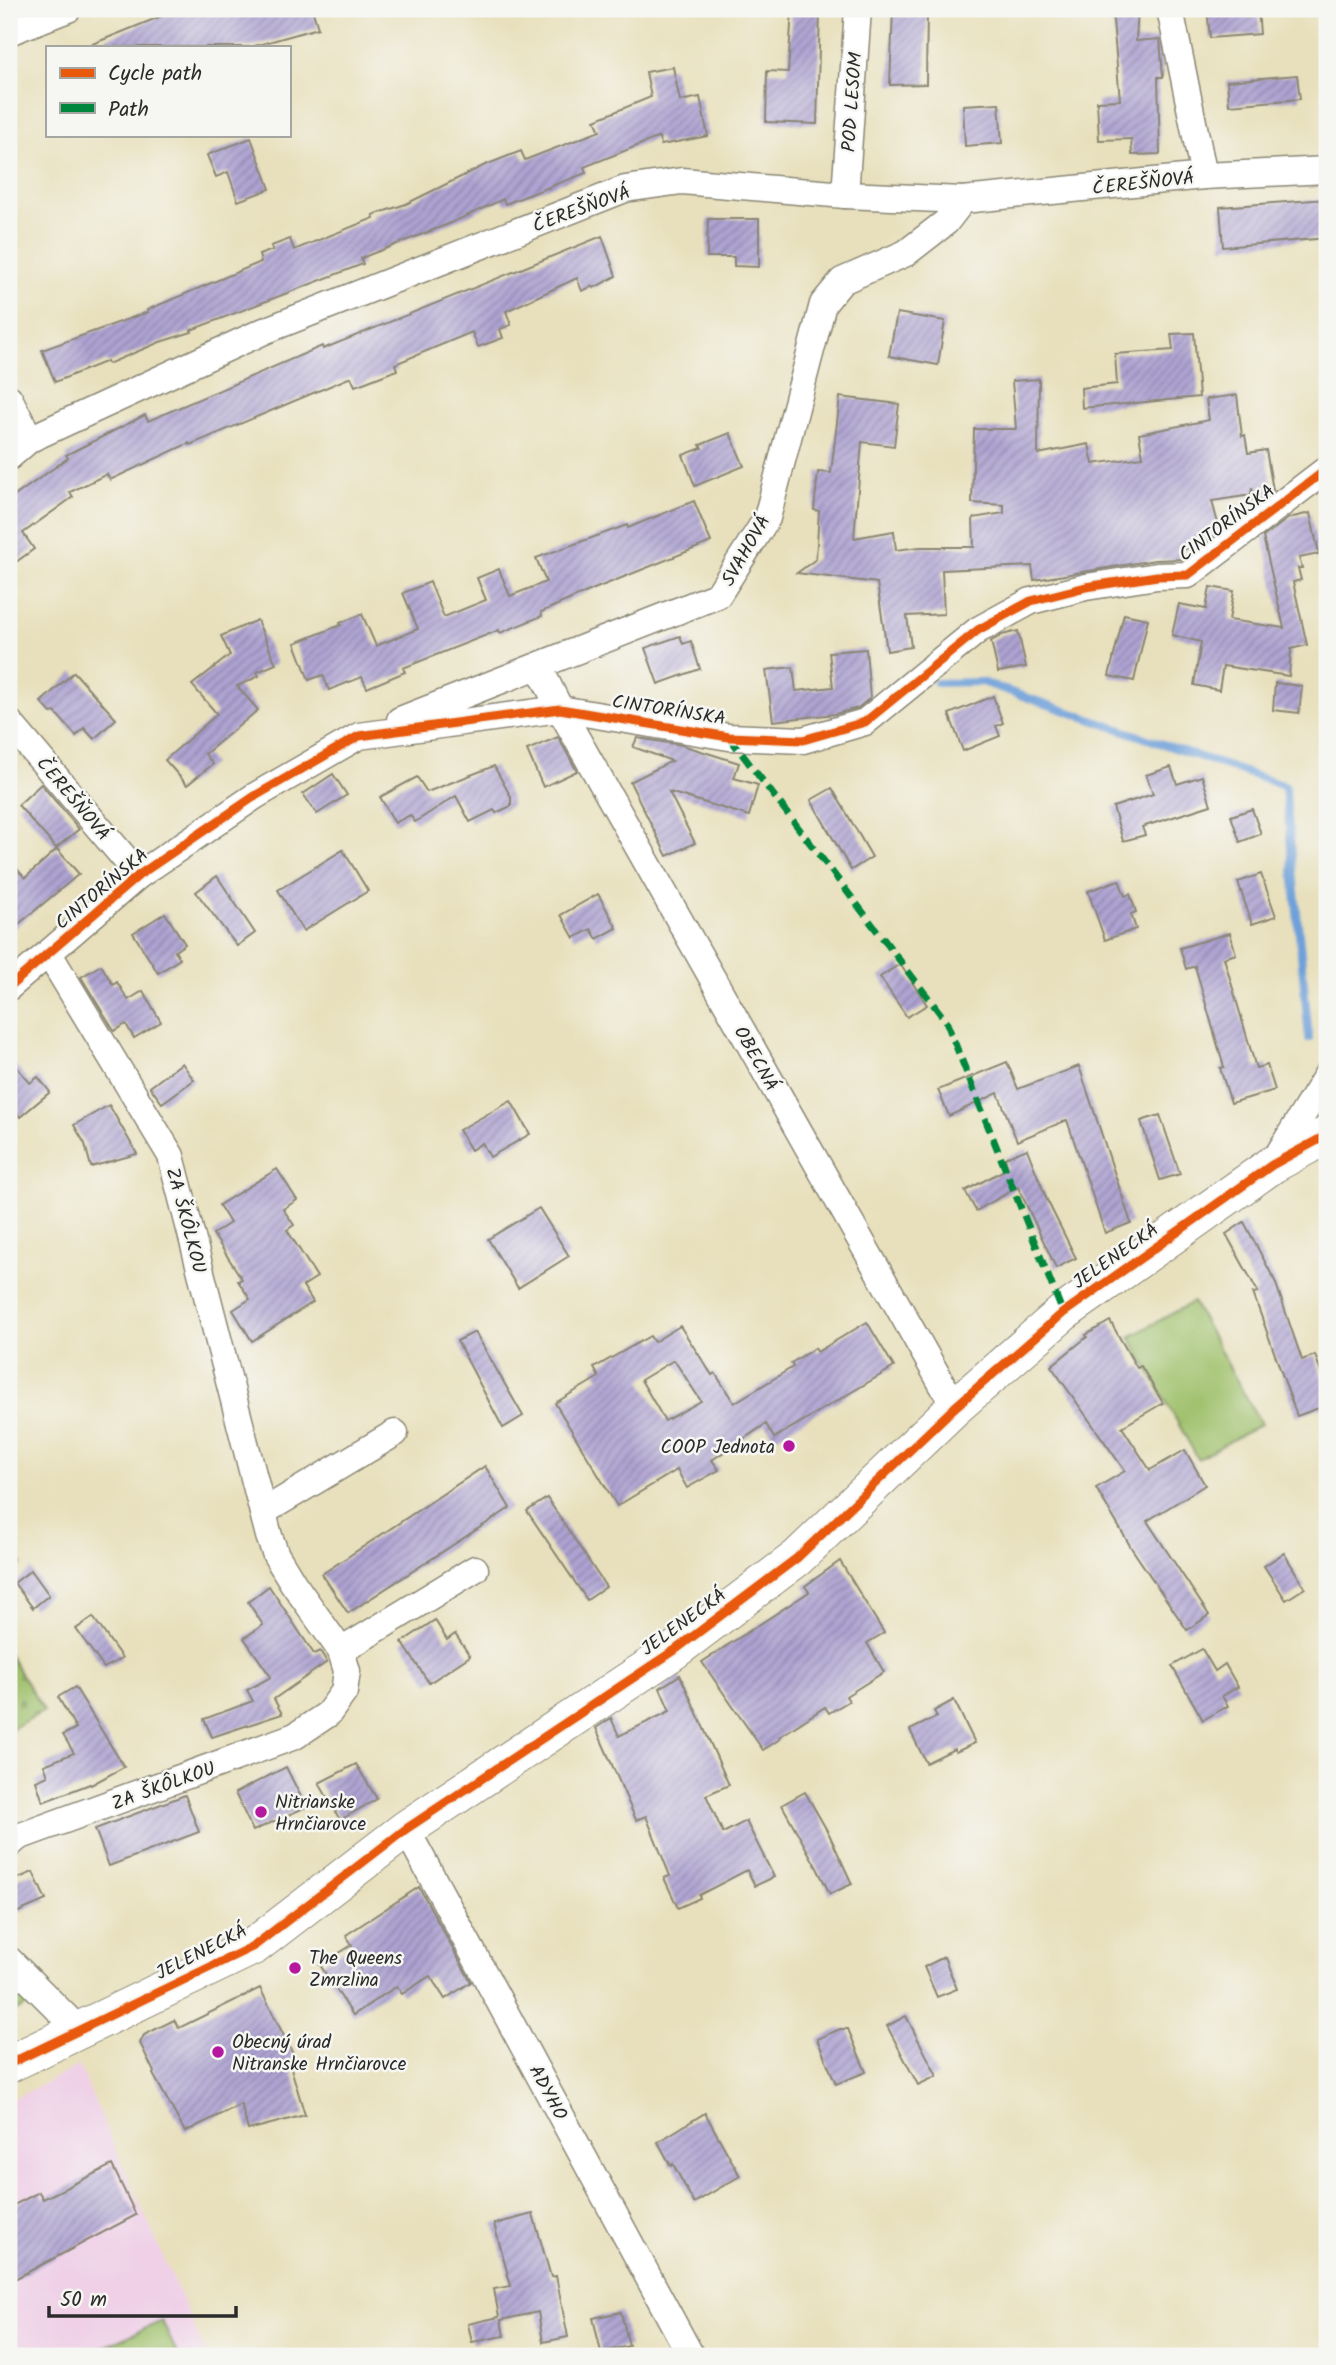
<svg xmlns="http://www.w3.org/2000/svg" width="1336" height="2365" font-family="Kalam,sans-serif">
  <defs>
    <pattern id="cemetery-stones" width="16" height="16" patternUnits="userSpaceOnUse" patternTransform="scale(1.75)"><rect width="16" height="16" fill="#9ec069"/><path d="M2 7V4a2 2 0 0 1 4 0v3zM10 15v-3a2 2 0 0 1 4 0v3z" fill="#819c57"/></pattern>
    <pattern id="building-hatch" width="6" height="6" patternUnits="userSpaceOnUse" patternTransform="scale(1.75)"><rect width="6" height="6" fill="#aea3d2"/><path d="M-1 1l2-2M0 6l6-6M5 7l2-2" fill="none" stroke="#8e85ab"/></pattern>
  </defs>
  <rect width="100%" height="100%" fill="#f6f6f2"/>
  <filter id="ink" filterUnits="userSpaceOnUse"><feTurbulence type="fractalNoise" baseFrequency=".0143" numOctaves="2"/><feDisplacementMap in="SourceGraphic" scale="14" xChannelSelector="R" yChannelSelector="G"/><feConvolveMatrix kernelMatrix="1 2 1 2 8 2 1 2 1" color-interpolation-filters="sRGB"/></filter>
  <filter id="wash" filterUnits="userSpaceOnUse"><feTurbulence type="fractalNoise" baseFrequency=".00686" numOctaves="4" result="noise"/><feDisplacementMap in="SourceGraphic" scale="28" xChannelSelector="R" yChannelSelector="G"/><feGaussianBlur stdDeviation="1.57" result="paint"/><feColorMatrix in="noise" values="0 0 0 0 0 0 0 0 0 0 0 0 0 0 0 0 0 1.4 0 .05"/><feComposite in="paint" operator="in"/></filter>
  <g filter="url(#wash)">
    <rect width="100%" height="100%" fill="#e8e0bc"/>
    <path fill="#efd0e7" d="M79,2066L207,2356H9V2101Z"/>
    <g fill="url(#cemetery-stones)" stroke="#64764a" stroke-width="2">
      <path d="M9,1539L22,1564L9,1574Z"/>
      <path d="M9,1655L44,1711L9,1730Z"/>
    </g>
    <g fill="#9ec069" stroke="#64764a" stroke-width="2">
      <path d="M1193,1302L1261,1424L1198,1459L1130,1337Z"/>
      <path d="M9,1977L33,2003L9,2014Z"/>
      <path d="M162,2321L178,2356H84Z"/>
    </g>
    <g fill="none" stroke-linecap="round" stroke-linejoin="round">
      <path stroke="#6ea0d9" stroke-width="8" d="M937,683L982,682L1285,786L1309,1038"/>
    </g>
    <g id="blocks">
      <g fill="url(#building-hatch)" fill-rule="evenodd">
        <path d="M179,9H312L318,28L251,47H85Z"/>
        <path d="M792,9H820L817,124L766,122L767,71L788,72Z"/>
        <path d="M893,9H927L926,84L890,85Z"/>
        <path d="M1112,9H1138L1136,41L1160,39L1163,77H1158L1160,154L1132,155L1131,139L1099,140L1097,101L1120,100Z"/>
        <path d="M1207,9H1258L1260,34L1210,38Z"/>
        <path d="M673,67L680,101L700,97L708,136L661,145L659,137L584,167L586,173L505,204L503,199L451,223L361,258L363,264L191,330L192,332L160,342L108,364L107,361L55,382L42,350L148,312L147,310L261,262L259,255L273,250L271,246L290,239L294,250L374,218L373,215L406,204L483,166L521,151L525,160L600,131L595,120L651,97L646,72Z"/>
        <path d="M1297,75L1300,99L1229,105L1227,81Z"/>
        <path d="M999,103L1002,143L965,146L963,105Z"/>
        <path d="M251,138L270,189L238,201L228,172L216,177L207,155Z"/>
        <path d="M1327,199V238L1223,247L1220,207Z"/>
        <path d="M708,219H759V267L734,266V257H707Z"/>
        <path d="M602,236L616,276L594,288L593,286L582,291L577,278L506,311L511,325L500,329L503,338L478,347L472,332L395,364L397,370L366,382L355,386L351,377L190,445L189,443L110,480L107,474L70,492L73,497L23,533L34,549L9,567V500L68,458L66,455L145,415L148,421L322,346L323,349Z"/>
        <path d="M897,313L945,321L938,365L889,356Z"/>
        <path d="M1194,333L1199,397L1082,408L1081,388L1117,384L1115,354L1173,350L1171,334Z"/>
        <path d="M1039,379L1038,454L1089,444L1093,464L1143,457L1139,434L1209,420L1206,399L1237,395L1242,436L1245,435L1248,453L1266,450L1273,490L1255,504L1252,488L1251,495L1212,501L1220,531L1204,543L1181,550L1182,559L1155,560L1034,580L1032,566L942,570L944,614L907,616L911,647L887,651L877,583L797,573L816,559L819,511L814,510L818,472L831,473L840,397L899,404L894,446L862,442L854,538L894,531L896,550L920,547H974L973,518L1004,513V505L972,503L974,429H1016L1012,381Z"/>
        <path d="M730,433L744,466L695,486L683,455L702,448L700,445Z"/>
        <path d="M694,501L711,542L594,589L541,612L542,616L500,633L499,630L403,668L405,672L367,688L362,677L329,690L323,675L309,680L295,643L341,625L340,623L362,614L376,646L418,629L403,593L430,582L444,617L486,600L477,578L499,569L510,596L546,582L536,558L627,525L628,528Z"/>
        <path d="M1310,513L1319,554L1299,558L1302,568H1298L1301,580L1293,582L1307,645L1291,649L1289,676L1223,666L1219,690L1194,685L1201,642L1172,635L1179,604L1206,609L1210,587L1234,591L1229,620L1284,628L1263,537L1289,518Z"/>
        <path d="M1124,614L1148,619L1134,681L1109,676Z"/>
        <path d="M257,620L276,664L257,672L259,676L237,686L258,710L205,754L213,764L187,785L165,760L217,714L192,685L230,655L221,636Z"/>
        <path d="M1018,631L1026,667L998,672L991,641L1002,635Z"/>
        <path d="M680,636L683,644L691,641L700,669L658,684L645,648Z"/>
        <path d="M866,649L870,698L858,708L835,714L773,721L766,670L793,667L796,691L833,687L829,652Z"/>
        <path d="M74,672L116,719L94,739L84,728L76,736L55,712L51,713L41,702Z"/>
        <path d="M1275,683L1302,686L1299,713L1273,710Z"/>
        <path d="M993,696L1003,723L996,726L1000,736L963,751L949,714Z"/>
        <path d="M558,737L577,771L543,787L527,750Z"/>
        <path d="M637,738L682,745L739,763L734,778L758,785L749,816L669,792L695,843L667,856L630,782L672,761L633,747Z"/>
        <path d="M494,766L511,797V806L496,813L494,810L470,822L456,796L415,822L410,815L395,823L380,797L417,777L427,792Z"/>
        <path d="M1171,767L1177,784L1202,776L1211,805L1142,827L1145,835L1123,841L1113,807L1153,794L1146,775Z"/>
        <path d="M333,774L347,795L317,814L303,794Z"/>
        <path d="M41,784L79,829L56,848L18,805Z"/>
        <path d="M832,788L872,857L851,870L811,800Z"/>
        <path d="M1252,809L1261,834L1240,842L1231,816Z"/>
        <path d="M57,849L79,874L9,932V860L25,878Z"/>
        <path d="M343,850L368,891L303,931L278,890Z"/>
        <path d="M1261,874L1276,916L1252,924L1238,882Z"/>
        <path d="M217,876L255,933L237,946L196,892Z"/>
        <path d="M1119,880L1125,896L1130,894L1136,912L1131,914L1136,929L1105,940L1088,891Z"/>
        <path d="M598,894L617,928L597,939L591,929L574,938L561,915Z"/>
        <path d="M165,913L185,944L175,951L180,959L158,973L133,933Z"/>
        <path d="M1230,933L1236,954L1224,958L1256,1068L1267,1065L1275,1090L1231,1103L1220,1068L1224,1067L1195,966L1186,969L1180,948Z"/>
        <path d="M900,964L927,1005L907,1017L880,977Z"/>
        <path d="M101,965L113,985L117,982L128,1000L143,991L161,1022L134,1038L126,1024L114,1031L81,977Z"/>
        <path d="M9,1058L30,1083L38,1077L50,1092L20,1117L9,1104Z"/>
        <path d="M1007,1062L1018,1089L1079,1066L1131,1223L1105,1233L1067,1120L1017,1141L998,1093L949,1116L938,1090Z"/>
        <path d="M182,1063L194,1080L162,1103L150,1087Z"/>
        <path d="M511,1101L530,1134L490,1157L482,1143L471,1150L459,1130Z"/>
        <path d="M109,1105L137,1154L91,1167L85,1144L74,1125Z"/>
        <path d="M1160,1115L1180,1174L1160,1180L1141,1121Z"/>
        <path d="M1027,1149L1047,1200L1076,1258L1056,1268L1018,1187L976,1211L965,1191L1008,1168L1005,1158Z"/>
        <path d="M277,1169L297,1200L283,1209L294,1225L287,1230L317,1277L303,1286L313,1302L252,1341L233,1310L250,1299L238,1281L242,1279L213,1234L230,1223L219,1205Z"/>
        <path d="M539,1208L569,1256L518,1288L488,1239Z"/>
        <path d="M1244,1222L1275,1281L1302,1360L1315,1355L1327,1390V1405L1297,1416L1253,1293L1258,1292L1226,1234Z"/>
        <path d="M1110,1321L1137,1368L1141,1366L1163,1403L1122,1427L1150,1470L1185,1450L1205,1485L1147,1521L1209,1615L1187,1630L1132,1549L1096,1488L1125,1471L1051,1366L1087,1337L1086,1335Z"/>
        <path d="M867,1322L894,1367L774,1438L766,1424L712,1460L719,1470L687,1488L677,1470L617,1506L555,1403L599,1377L594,1368L650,1336L654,1342L680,1326L712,1375L715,1373L734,1403L793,1367L791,1363L815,1348L817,1352ZM674,1360L701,1401L665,1421L641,1380Z"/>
        <path d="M475,1332L523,1416L503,1428L457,1341Z"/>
        <path d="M485,1466L510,1508L348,1613L322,1574Z"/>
        <path d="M547,1498L606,1587L587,1600L527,1511Z"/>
        <path d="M1284,1553L1305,1588L1286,1600L1264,1566Z"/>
        <path d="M840,1561L884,1633L867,1643L884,1672L846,1696L849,1701L829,1713L825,1707L779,1737L780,1739L763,1750L702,1662L809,1592L805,1586Z"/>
        <path d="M31,1570L49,1595L33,1608L14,1583Z"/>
        <path d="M269,1586L314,1654L320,1651L327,1662L274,1699L282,1714L212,1737L204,1719L253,1701L247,1690L271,1677L244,1638L263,1625L248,1602Z"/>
        <path d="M93,1617L122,1658L104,1668L76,1629Z"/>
        <path d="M435,1620L447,1640L455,1634L470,1656L429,1683L402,1642Z"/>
        <path d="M1202,1649L1215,1671L1225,1664L1238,1687L1222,1696L1228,1706L1203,1720L1172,1666Z"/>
        <path d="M680,1675L729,1785L706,1795L723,1833L746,1821L774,1877L755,1886L747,1870L699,1895L700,1898L678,1908L664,1878L670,1876L646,1816L636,1820L596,1728L611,1718L619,1736L670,1711L660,1688Z"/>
        <path d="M75,1687L124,1767L91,1785L90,1784L43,1802L36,1781L48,1776L44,1765L74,1753L63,1735L76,1728L58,1697Z"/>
        <path d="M954,1700L975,1743L956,1752L954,1749L926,1763L910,1730L937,1717L934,1711Z"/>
        <path d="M356,1764L377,1799L340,1820L319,1783Z"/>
        <path d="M286,1767L306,1807L253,1831L235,1793Z"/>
        <path d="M805,1792L829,1834L852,1884L830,1894L817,1868L782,1805Z"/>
        <path d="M185,1795L199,1832L109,1866L95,1829Z"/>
        <path d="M33,1872L46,1900L16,1913L9,1896V1882Z"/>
        <path d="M419,1887L471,1982L445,1999L430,1976L402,1994L397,1986L353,2015L320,1965L352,1945L346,1935Z"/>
        <path d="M944,1957L957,1989L937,1997L924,1967Z"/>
        <path d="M260,1988L297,2062L290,2065L305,2115L248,2130L241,2104L185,2132L153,2074L154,2072L140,2043L144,2035L174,2020L179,2028Z"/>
        <path d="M906,2016L937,2076L918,2085L887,2026Z"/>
        <path d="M840,2029H848L866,2072L836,2084L817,2039Z"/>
        <path d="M705,2113L740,2176L694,2203L673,2164L671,2166L658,2142Z"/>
        <path d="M112,2165L136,2215L9,2282V2216L15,2213L12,2206L39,2192L43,2199Z"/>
        <path d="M533,2214L551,2277L556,2276L568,2337L543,2342L538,2312L501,2320L504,2336L472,2342L468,2324L499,2317L494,2289L511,2286L494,2224Z"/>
        <path d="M621,2312L629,2346L601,2352L593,2318Z"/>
      </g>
    </g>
  </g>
  <g filter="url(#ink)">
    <use href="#blocks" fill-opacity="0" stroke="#8a8674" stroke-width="2"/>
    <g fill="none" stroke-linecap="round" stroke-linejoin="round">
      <defs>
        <g id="street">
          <path d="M1170,9L1204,176"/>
          <path d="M9,32L68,9"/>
          <path d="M845,195L858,9"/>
          <path d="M9,398L30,439"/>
          <path d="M9,457L30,439L264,331L625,189L682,181L845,195L963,200L1204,176L1327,170"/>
          <path d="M539,667L560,709L955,1407"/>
          <path d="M400,720L718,595L767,518L823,304L842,281L906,253L946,222L963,200"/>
          <path d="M9,722L139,875"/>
          <path d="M9,987L139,875L255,796L359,736L560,709L729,737L803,740L865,722L978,630L1031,601L1086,587L1157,576L1188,575L1327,469"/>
          <path d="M1273,1163L1327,1075"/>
          <path d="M263,1512L395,1433"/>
          <path d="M341,1651L475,1569"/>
          <path d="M406,1829L691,2356"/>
          <path d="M9,1845L18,1837L295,1736L328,1714L344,1692L347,1671L341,1651L293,1583L276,1555L269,1536L171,1156L49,954"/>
          <path d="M9,1960L79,2030"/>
        </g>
        <path id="secondary" d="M9,2064L254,1946L406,1829L675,1650L797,1558L955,1407L1063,1313L1272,1165L1327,1135"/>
      </defs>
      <use href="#street" stroke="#8a8674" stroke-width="29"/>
      <use href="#secondary" stroke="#8a8674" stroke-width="39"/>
      <use href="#street" stroke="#fff" stroke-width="26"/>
      <use href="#secondary" stroke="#fff" stroke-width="37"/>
      <path stroke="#00873e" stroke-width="7" stroke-dasharray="14 7" stroke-linecap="butt" d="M729,737L946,1021L1063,1313"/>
      <defs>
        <g id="cycleway">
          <path d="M9,987L139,875L255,796L359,736L560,709L729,737L803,740L865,722L978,630L1031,601L1086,587L1157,576L1188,575L1327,469"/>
          <path d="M9,2064L254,1946L406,1829L675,1650L797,1558L955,1407L1063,1313L1272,1165L1327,1135"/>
        </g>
      </defs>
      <use href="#cycleway" stroke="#f6f6f2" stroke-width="13"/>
      <use href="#cycleway" stroke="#e8590c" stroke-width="9"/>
    </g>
  </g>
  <g fill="#b5179e" stroke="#f6f6f2" stroke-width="2.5">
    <circle cx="789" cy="1446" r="7"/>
    <circle cx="261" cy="1812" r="7"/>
    <circle cx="295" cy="1968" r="7"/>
    <circle cx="218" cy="2052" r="7"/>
  </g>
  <g text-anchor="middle" stroke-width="5" stroke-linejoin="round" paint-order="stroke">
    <g font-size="19" fill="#2b2b2b" stroke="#f6f6f2">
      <text transform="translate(851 102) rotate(-86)" y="7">POD LESOM</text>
      <text transform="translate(1143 182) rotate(-6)" y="7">ČEREŠŇOVÁ</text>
      <text transform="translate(581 208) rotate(-20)" y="7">ČEREŠŇOVÁ</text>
      <text transform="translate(1226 522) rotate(-37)" y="7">CINTORÍNSKA</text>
      <text transform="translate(745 550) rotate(-60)" y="7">SVAHOVÁ</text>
      <text transform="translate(669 709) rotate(9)" y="7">CINTORÍNSKA</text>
      <text transform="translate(74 798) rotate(50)" y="7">ČEREŠŇOVÁ</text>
      <text transform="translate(101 888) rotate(-40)" y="7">CINTORÍNSKA</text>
      <text transform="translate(757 1058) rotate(61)" y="7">OBECNÁ</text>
      <text transform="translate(187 1220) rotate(75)" y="7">ZA ŠKÔLKOU</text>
      <text transform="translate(1115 1255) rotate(-35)" y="7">JELENECKÁ</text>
      <text transform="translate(683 1621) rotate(-36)" y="7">JELENECKÁ</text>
      <text transform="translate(163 1785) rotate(-20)" y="7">ZA ŠKÔLKOU</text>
      <text transform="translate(201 1951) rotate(-27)" y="7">JELENECKÁ</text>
      <text transform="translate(549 2092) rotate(62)" y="7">ADYHO</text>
    </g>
    <g font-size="19" fill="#2b2b2b" stroke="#f6f6f2" text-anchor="start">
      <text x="775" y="1453" text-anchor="end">COOP Jednota</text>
      <text x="275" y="1808">Nitrianske<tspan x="275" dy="22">Hrnčiarovce</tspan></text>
      <text x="309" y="1964">The Queens<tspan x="309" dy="22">Zmrzlina</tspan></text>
      <text x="232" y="2048">Obecný úrad<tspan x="232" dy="22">Nitranske Hrnčiarovce</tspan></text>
    </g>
  </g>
  <rect width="1336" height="2365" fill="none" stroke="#f6f6f2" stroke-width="35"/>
  <rect x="46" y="46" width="245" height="91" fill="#f6f6f2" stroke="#a5a5a2" stroke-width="2"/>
  <rect x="60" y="68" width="35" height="10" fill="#e8590c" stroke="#a5a5a2" stroke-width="2"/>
  <text x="108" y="80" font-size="21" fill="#2b2b2b">Cycle path</text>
  <rect x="60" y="103" width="35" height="10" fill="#00873e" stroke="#a5a5a2" stroke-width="2"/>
  <text x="108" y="116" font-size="21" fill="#2b2b2b">Path</text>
  <path d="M49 2306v10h187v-10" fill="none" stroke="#2b2b2b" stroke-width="3.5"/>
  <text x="60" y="2306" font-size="21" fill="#2b2b2b" stroke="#f6f6f2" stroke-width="5" paint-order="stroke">50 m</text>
</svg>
